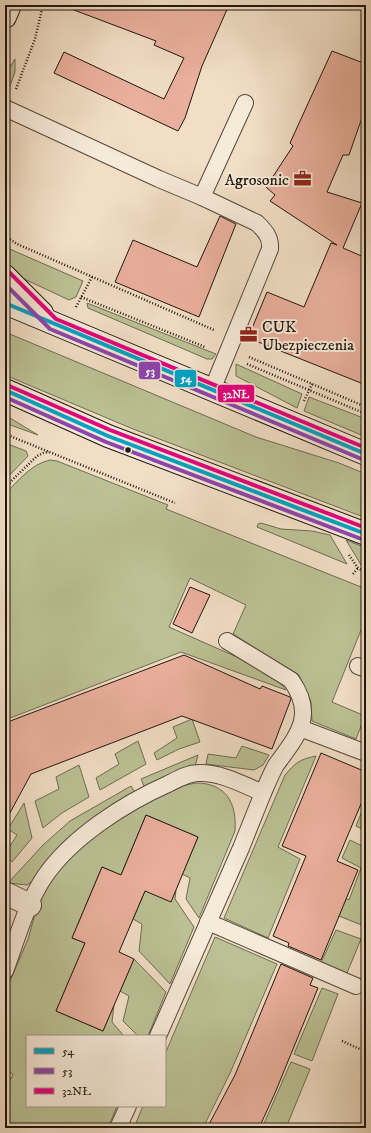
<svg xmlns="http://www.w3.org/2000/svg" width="371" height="1133" font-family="'IM FELL DW Pica',serif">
  <rect width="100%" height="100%" fill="#f1dec5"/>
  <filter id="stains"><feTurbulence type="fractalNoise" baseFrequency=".005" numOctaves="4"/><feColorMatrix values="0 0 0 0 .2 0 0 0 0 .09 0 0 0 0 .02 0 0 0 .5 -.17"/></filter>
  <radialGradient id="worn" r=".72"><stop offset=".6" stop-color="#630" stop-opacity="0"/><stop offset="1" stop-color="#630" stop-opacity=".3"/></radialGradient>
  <g fill="#bbc194" stroke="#6d6c51">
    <path d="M15,59V72L5,100V75Z"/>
    <path d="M5,247L83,281L76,297L69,300L20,277L5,262Z"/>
    <path d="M87,303L216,354L212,359H207L88,308Z"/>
    <path d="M5,332L256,437L339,463L366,474V518L133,429L5,375Z"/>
    <path d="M236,364L302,394L297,408L236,376Z"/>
    <path d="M309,397L366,419V437L304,411Z"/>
    <path d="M5,415L38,435L5,423Z"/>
    <path d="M5,443L26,451L28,456L5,480Z"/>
    <path d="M50,460L57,461L168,505L166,509L366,589V632L361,630L332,702L365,716L356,739L312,721L311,702L299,675L233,634L246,605L190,578L169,627L248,662L281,684L286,690L181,652L5,720V494C18,481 31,464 50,460Z"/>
    <path d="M261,523L281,529L312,531L330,535L347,564L257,527L258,524Z"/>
    <path d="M346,540L366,548V569L363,568Z"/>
    <path d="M192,719L200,742L179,749L157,760L154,753L177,738L173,727Z"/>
    <path d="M138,741L146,764L100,790L96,778L119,764L115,754Z"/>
    <path d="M242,746L269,755L263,765L254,770L206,764L208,754L236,758Z"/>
    <path d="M198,755L195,767L145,788L141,779Z"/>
    <path d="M316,756L278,847L300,859L268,938L224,918L285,775C295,763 300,759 316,756Z"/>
    <path d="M79,765L89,797L62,813L43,828L35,801L59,789L56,777Z"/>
    <path d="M196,783C226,783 237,803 235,831L199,918L186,899L190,878L182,874L198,837L146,815L121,875L102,867L72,938L85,943L56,1011L103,1031L114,1005L112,1022L124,1036H27V1106H117L108,1128H5V1076L11,1079L13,1074L5,1071V993L28,939L35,914L46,888L58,870L94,833L171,788Z"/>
    <path d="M131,786L136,794L38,877L27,885L8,883L43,845L70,821Z"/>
    <path d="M366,801V831L356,826Z"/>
    <path d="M24,803L32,838L12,862L5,854L17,835L8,829Z"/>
    <path d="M350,840L366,848V921L364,926L334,914L342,897L349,900L361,868L342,858Z"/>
    <path d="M176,890L175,899L194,927L170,984L139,951L142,924L133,919L145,891Z"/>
    <path d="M5,910C12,923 10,931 5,945Z"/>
    <path d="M336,930L361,939L345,978L319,967Z"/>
    <path d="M215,937L277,964L231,1071L203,1128H134L143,1106H165V1054Z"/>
    <path d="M134,959L166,992L148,1036H138L123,1021L129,996L120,991Z"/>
    <path d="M322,988L338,994L312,1061L294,1054Z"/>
    <path d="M291,1062L310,1069L286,1128H262Z"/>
  </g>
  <g fill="#ebb09d" stroke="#1f170e">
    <path d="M66,5H229L202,66L185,118L178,131L54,73L64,52L164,99L184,58L154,45L156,41L66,7Z"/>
    <path d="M332,51L366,64V106L349,155H343L327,192L362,203L343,248L366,258V385L248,338L267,292L304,307L331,243L337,245L270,201L275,195L266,187L293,146L290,143Z"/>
    <path d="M220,216L236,224L199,317L115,282L133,240L197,267Z"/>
    <path d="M190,587L210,595L192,633L173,624Z"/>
    <path d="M184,655L260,689L262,686L290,697L291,699L272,749L182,716L31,774L5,822V723Z"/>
    <path d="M321,753L366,772V792L337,861L358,870L321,960L288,946L289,943L273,936L306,856L282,846Z"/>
    <path d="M146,815L198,837L171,902L145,891L119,952L134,959L103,1031L56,1011L85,943L72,938L102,867L121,875Z"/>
    <path d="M281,964L313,978L310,985L318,988L275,1093L259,1128H207L235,1075Z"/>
  </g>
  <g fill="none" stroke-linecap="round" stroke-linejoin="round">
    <defs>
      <g id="lane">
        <path d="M5,108L159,179L202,197"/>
        <path d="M212,390L270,249C271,237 265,231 257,223L202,197L245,103"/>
        <path d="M227,641L291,680C316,715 298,735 276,765C271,774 267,784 263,793"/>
        <path d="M358,666L366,669"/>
        <path d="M300,728L366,753"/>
        <path d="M208,922L356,986"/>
        <path d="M5,971C17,939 26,904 45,876C72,837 125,803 168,784C178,779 188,773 199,773C220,772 244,785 263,793L241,848L158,1036"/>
        <path d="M118,1128L128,1106"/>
      </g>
      <path id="street" d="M5,893L30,905"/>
      <g id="secondary">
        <path d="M5,17L10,5"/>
        <path d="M5,276L42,313"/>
        <path d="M5,303L366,454"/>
        <path d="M5,390L108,436L366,534"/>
      </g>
    </defs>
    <use href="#lane" stroke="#54493c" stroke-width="18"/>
    <use href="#street" stroke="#54493c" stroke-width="24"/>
    <use href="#secondary" stroke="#1f170e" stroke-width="24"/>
    <g stroke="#1f170e" stroke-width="2.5" stroke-dasharray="1 2" stroke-linecap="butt">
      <path d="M16,89L35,39L43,5"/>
      <path d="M5,236L17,244L214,330"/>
      <path d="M81,297L205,347"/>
      <path d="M76,307L92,277"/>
      <path d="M249,357L366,407"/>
      <path d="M247,364L366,414"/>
      <path d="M304,401L312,384"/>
      <path d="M5,434L175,503"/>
      <path d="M5,487L37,456L43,453L49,452"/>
      <path d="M349,555L358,568L366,573"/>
      <path d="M353,574L358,568"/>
      <path d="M342,1041L366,1052"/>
    </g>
    <use href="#lane" stroke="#f6ead9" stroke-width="16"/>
    <use href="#street" stroke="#f6ead9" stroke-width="22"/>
    <use href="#secondary" stroke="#f6ead9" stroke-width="22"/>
    <defs>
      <g id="bus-1">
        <path d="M5,303L366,454"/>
        <path d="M5,390L108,436L366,534"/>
      </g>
      <g id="bus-2">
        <path d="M5,284L50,329L364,460"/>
        <path d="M5,397L106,442L364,540"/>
      </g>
      <g id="bus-3">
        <path d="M9,272L56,319L366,448"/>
        <path d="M7,385L110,430L366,528"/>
      </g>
    </defs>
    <use href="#bus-1" stroke="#f6ead9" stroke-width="7"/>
    <use href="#bus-2" stroke="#f6ead9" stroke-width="7"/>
    <use href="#bus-3" stroke="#f6ead9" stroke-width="7"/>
    <use href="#bus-1" stroke="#02a2c4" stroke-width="4"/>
    <use href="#bus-2" stroke="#8e44ad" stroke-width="4"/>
    <use href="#bus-3" stroke="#e5007d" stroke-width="4"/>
  </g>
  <defs>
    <symbol id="office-bare" viewBox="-9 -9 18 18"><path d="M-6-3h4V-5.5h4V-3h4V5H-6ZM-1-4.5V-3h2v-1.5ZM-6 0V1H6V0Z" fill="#8f2418" stroke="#f6ead9" stroke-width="2.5" paint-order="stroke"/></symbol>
  </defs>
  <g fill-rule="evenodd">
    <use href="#office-bare" x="290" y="166" width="25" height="25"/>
    <use href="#office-bare" x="236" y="322" width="25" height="25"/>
  </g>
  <circle fill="#1f170e" stroke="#f6ead9" stroke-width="1.5" cx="128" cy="450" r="3.5"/>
  <g text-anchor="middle" stroke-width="4" stroke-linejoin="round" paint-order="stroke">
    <g font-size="16" fill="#1f170e" stroke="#f6ead9" text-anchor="end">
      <text x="289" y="185">Agrosonic</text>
      <text x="262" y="332" text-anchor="start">CUK<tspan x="262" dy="18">Ubezpieczenia</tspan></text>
    </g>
  </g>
  <g stroke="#f6ead9" stroke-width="1.5">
    <rect x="138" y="361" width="23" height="19" rx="4" fill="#8e44ad"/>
    <rect x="174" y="369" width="23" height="19" rx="4" fill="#02a2c4"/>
    <rect x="217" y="384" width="38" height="19" rx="4" fill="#e5007d"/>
  </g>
  <g font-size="11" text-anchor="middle" font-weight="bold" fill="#fff">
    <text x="150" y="375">53</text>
    <text x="186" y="382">54</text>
    <text x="236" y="398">32NŁ</text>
  </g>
  <rect width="371" height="1133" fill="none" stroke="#f1dec5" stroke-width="20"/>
  <rect x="6" y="6" width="359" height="1121" fill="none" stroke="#1f170e" stroke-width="2"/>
  <rect x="10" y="10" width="351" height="1113" fill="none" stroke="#1f170e"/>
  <rect x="26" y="1035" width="140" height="72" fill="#f6ead9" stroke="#a09688"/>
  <rect x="34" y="1048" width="20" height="6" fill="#02a2c4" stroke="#a09688"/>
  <text x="62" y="1055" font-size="12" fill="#1f170e">54</text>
  <rect x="34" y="1068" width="20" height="6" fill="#8e44ad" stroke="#a09688"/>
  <text x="62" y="1075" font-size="12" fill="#1f170e">53</text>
  <rect x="34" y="1088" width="20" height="6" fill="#e5007d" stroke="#a09688"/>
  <text x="62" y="1095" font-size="12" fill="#1f170e">32NŁ</text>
  <rect width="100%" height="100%" filter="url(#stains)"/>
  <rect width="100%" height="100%" fill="url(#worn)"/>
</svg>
